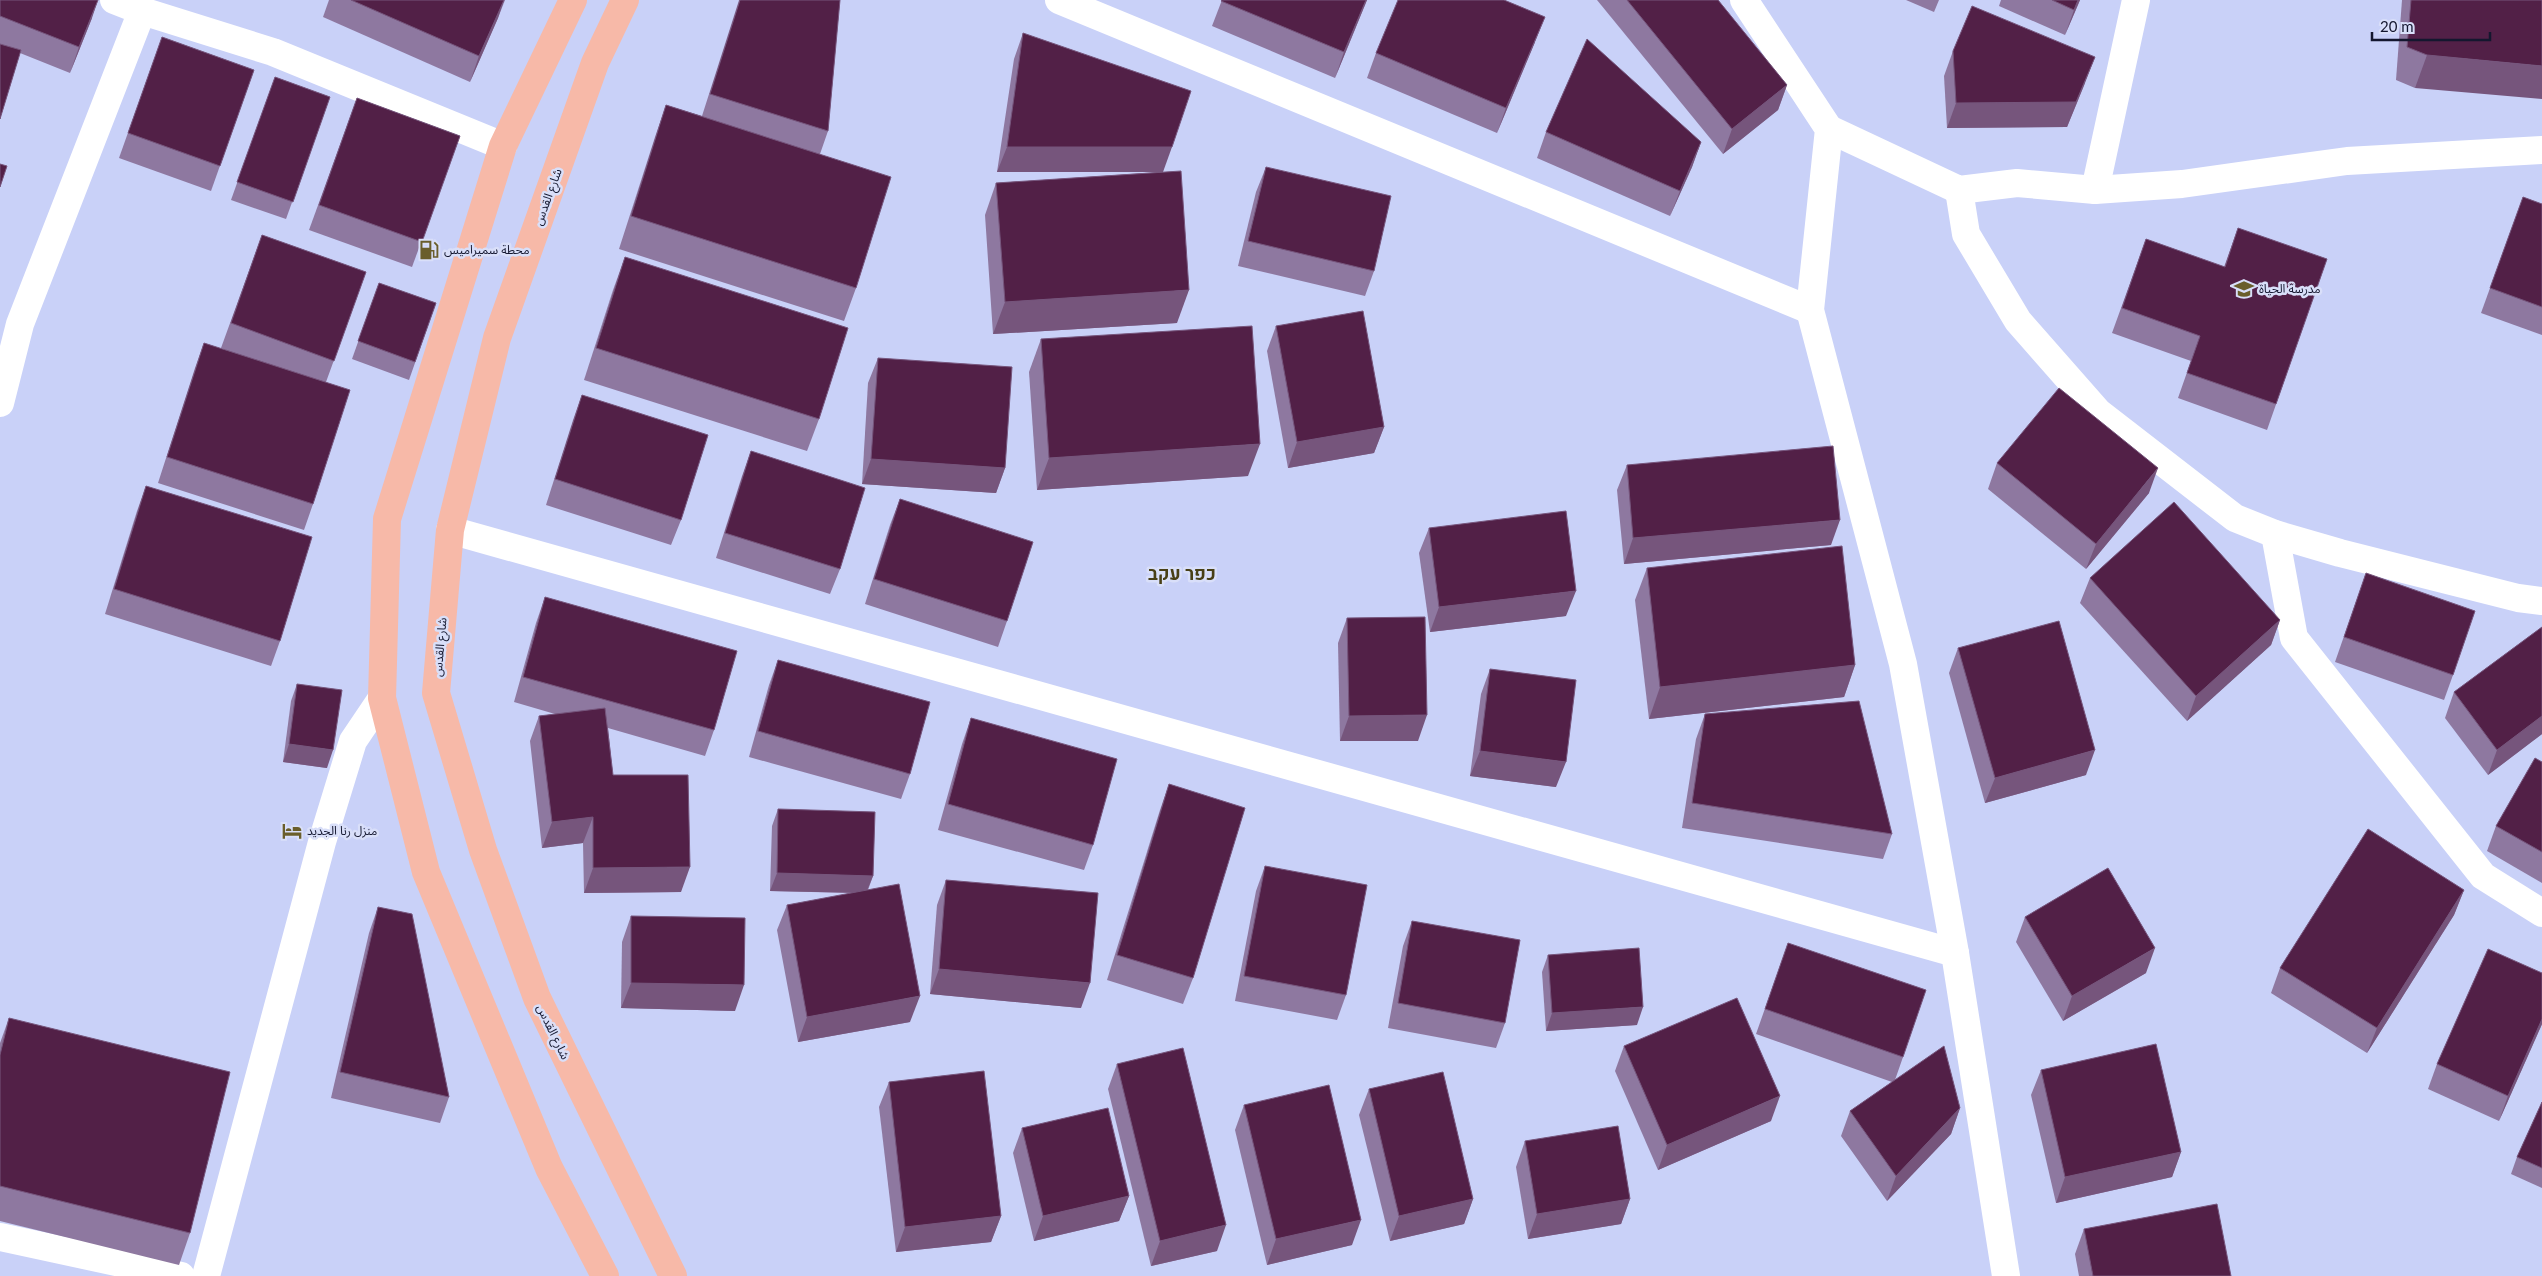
<svg xmlns="http://www.w3.org/2000/svg" width="2542" height="1276" font-family="Lato,'Noto Sans Arabic',Heebo,sans-serif">
  <rect width="100%" height="100%" fill="#c9d1f8"/>
  <g fill="none" stroke-linecap="round" stroke-linejoin="round">
    <g stroke="#fff" stroke-width="28">
      <path d="M114,0L142,11"/>
      <path d="M1059,0L1810,310"/>
      <path d="M1744,0L1829,129L1810,310L1903,664L1955,953L2006,1276"/>
      <path d="M1829,129L1959,190L2017,183L2095,190L2136,0"/>
      <path d="M1959,190L1966,234L2018,321L2098,412L2235,518L2275,534L2340,553L2518,598L2542,601"/>
      <path d="M2095,190L2182,184L2347,161L2542,150"/>
      <path d="M0,403L20,324L142,11L273,52L503,146"/>
      <path d="M450,530L1955,953"/>
      <path d="M2275,534L2294,638L2483,876L2542,913"/>
      <path d="M0,1237L181,1276"/>
      <path d="M206,1276L322,842L353,741L382,698"/>
    </g>
    <g stroke="#f7b9a8" stroke-width="28">
      <path d="M573,0L503,146L387,519L382,698L426,872L549,1168L605,1276"/>
      <path d="M625,0L595,63L497,338L450,530L436,693L483,850L537,998L673,1276"/>
    </g>
  </g>
  <g fill="#8e78a0">
    <path d="M0,0L92,18L70,73L20,53L0,119Z"/>
    <path d="M329,0H505L498,18L470,82L323,17Z"/>
    <path d="M739,0H840L828,131L820,154L856,288L844,321L619,249L655,137L666,105L702,116Z"/>
    <path d="M1222,0H1367L1335,78L1212,26Z"/>
    <path d="M1597,0H1718L1787,85L1778,110L1723,154Z"/>
    <path d="M1906,0H1939L1934,12Z"/>
    <path d="M2001,0H2080L2065,35L1999,6Z"/>
    <path d="M2402,0H2542L2415,88L2396,80Z"/>
    <path d="M1023,33L1163,172L1177,323L993,334L985,215L996,183L1159,172H997L1014,59Z"/>
    <path d="M162,37L254,70L211,191L119,158Z"/>
    <path d="M1535,42L1497,133L1367,78L1376,53Z"/>
    <path d="M1953,51L2085,83L2067,127L1947,128L1944,76Z"/>
    <path d="M275,77L330,97L286,219L231,200Z"/>
    <path d="M357,98L460,136L412,267L309,230Z"/>
    <path d="M1546,132L1701,142L1692,167L1670,216L1537,158Z"/>
    <path d="M1266,167L1374,271L1365,296L1238,266L1256,192Z"/>
    <path d="M2523,197L2542,204V335L2481,313Z"/>
    <path d="M2238,228L2327,259L2267,430L2178,398L2191,361L2112,333L2146,239L2224,267Z"/>
    <path d="M262,235L366,272L326,382L313,504L304,530L158,483L195,368L204,343L231,352L221,348Z"/>
    <path d="M625,257L819,419L807,451L584,380L613,290Z"/>
    <path d="M379,283L436,303L409,380L352,359Z"/>
    <path d="M1276,326L1384,427L1374,453L1288,468L1267,351Z"/>
    <path d="M1041,339L1248,476L1037,490L1029,372Z"/>
    <path d="M878,358L1005,468L996,493L862,484L868,383Z"/>
    <path d="M582,395L681,520L671,545L546,505L573,420Z"/>
    <path d="M751,451L840,569L830,594L716,558L742,476Z"/>
    <path d="M1997,463L2149,493L2086,569L1988,489Z"/>
    <path d="M1627,465L1831,545L1624,564L1617,490Z"/>
    <path d="M146,486L280,641L271,666L105,614L137,511Z"/>
    <path d="M900,499L1007,621L998,647L865,604L890,525Z"/>
    <path d="M1429,528L1566,616L1430,632L1419,553Z"/>
    <path d="M1647,568L1855,665L1844,697L1649,719L1635,600Z"/>
    <path d="M2366,573L2453,675L2444,700L2335,662Z"/>
    <path d="M2090,578L2280,620L2271,645L2187,721L2080,603Z"/>
    <path d="M545,597L714,730L705,756L608,728L613,775L681,892L584,893L583,843L542,848L530,741L539,716L555,714L514,702L536,623Z"/>
    <path d="M1347,618L1418,741H1340L1338,643Z"/>
    <path d="M2542,627V734L2488,775L2445,718L2454,692Z"/>
    <path d="M1958,648L2086,775L1985,803L1949,673Z"/>
    <path d="M778,660L910,774L901,799L749,757L769,685Z"/>
    <path d="M1490,669L1556,787L1470,776L1481,694Z"/>
    <path d="M297,684L327,768L283,762L291,701Z"/>
    <path d="M1705,714L1892,834L1883,859L1682,828L1696,739Z"/>
    <path d="M971,718L1093,845L1084,870L938,830L962,744Z"/>
    <path d="M2542,762V883L2487,851L2496,826Z"/>
    <path d="M1169,784L1193,978L1183,1004L1107,980L1160,810Z"/>
    <path d="M778,809L873,876L868,890L910,1022L798,1042L777,930L787,905L852,893L770,891L772,826Z"/>
    <path d="M1265,866L1346,995L1337,1020L1235,1001L1256,891Z"/>
    <path d="M946,880L1081,1008L930,994L937,905Z"/>
    <path d="M2464,890L2454,915L2367,1053L2271,993L2280,968Z"/>
    <path d="M378,907L449,1097L440,1123L331,1098L369,933Z"/>
    <path d="M631,916L735,1011L621,1008L622,942Z"/>
    <path d="M2025,917L2146,973L2063,1021L2016,942Z"/>
    <path d="M1412,921L1505,1023L1496,1048L1388,1028L1403,946Z"/>
    <path d="M1788,943L1903,1057L1895,1080L1960,1108L1951,1134L1887,1201L1841,1136L1850,1111L1892,1082L1756,1034Z"/>
    <path d="M1548,955L1637,1025L1546,1031L1542,972Z"/>
    <path d="M2542,973V1024L2499,1121L2428,1089L2437,1064Z"/>
    <path d="M9,1018L190,1233L179,1265L0,1221V1043Z"/>
    <path d="M1624,1046L1771,1121L1658,1170L1615,1071Z"/>
    <path d="M1117,1064L1217,1251L1151,1266L1108,1089Z"/>
    <path d="M2041,1070L2181,1152L2172,1177L2056,1203L2031,1095Z"/>
    <path d="M889,1082L1001,1216L991,1242L896,1252L879,1107Z"/>
    <path d="M1369,1089L1473,1199L1464,1224L1390,1241L1359,1115Z"/>
    <path d="M2542,1102V1188L2511,1174L2517,1157Z"/>
    <path d="M1244,1105L1352,1245L1267,1265L1235,1130Z"/>
    <path d="M1022,1128L1129,1196L1119,1221L1034,1241L1013,1153Z"/>
    <path d="M1525,1141L1630,1199L1621,1224L1528,1239L1516,1167Z"/>
    <path d="M2084,1229L2231,1276H2079L2075,1254Z"/>
  </g>
  <g fill="#76557c">
    <path d="M98,0L92,18L70,73L79,47Z"/>
    <path d="M504,0L498,18L470,82L479,56Z"/>
    <path d="M1366,0H1367L1335,78L1344,52Z"/>
    <path d="M2078,0H2080L2065,35L2074,10Z"/>
    <path d="M1545,17L1535,42L1497,133L1506,108Z"/>
    <path d="M2427,55L2542,66V99L2415,88Z"/>
    <path d="M2095,57L2085,83L2067,127L1947,128L1956,103Z"/>
    <path d="M1787,85L1778,110L1723,154L1732,129Z"/>
    <path d="M1701,142L1692,167L1670,216L1680,191Z"/>
    <path d="M1007,147H1172L1163,172H997Z"/>
    <path d="M1189,290L1177,323L993,334L1005,302Z"/>
    <path d="M1384,427L1374,453L1288,468L1297,442Z"/>
    <path d="M1260,444L1248,476L1037,490L1049,458Z"/>
    <path d="M871,459L1005,468L996,493L862,484Z"/>
    <path d="M2158,468L2149,493L2086,569L2096,544Z"/>
    <path d="M1840,520L1831,545L1624,564L1633,538Z"/>
    <path d="M1576,591L1566,616L1430,632L1439,607Z"/>
    <path d="M2280,620L2271,645L2187,721L2196,696Z"/>
    <path d="M1855,665L1844,697L1649,719L1660,687Z"/>
    <path d="M1427,715L1418,741H1340L1349,716Z"/>
    <path d="M2542,716V734L2488,775L2497,750Z"/>
    <path d="M289,744L333,750L327,768L283,762Z"/>
    <path d="M2095,750L2086,775L1985,803L1995,778Z"/>
    <path d="M1480,751L1566,762L1556,787L1470,776Z"/>
    <path d="M593,817L583,843L542,848L552,822Z"/>
    <path d="M690,867L681,892L584,893L593,868Z"/>
    <path d="M777,873L873,876L866,893L770,891Z"/>
    <path d="M2464,890L2454,915L2367,1053L2377,1028Z"/>
    <path d="M2155,948L2146,973L2063,1021L2072,996Z"/>
    <path d="M939,969L1090,983L1081,1008L930,994Z"/>
    <path d="M631,983L744,985L735,1011L621,1008Z"/>
    <path d="M920,996L910,1022L798,1042L807,1017Z"/>
    <path d="M1643,1007L1637,1025L1546,1031L1552,1013Z"/>
    <path d="M2542,1019V1024L2499,1121L2508,1096Z"/>
    <path d="M1780,1096L1771,1121L1658,1170L1667,1145Z"/>
    <path d="M1960,1108L1951,1134L1887,1201L1896,1176Z"/>
    <path d="M2181,1152L2172,1177L2056,1203L2065,1177Z"/>
    <path d="M1129,1196L1119,1221L1034,1241L1043,1216Z"/>
    <path d="M1473,1199L1464,1224L1390,1241L1399,1216Z"/>
    <path d="M1630,1199L1621,1224L1528,1239L1537,1214Z"/>
    <path d="M1001,1216L991,1242L896,1252L905,1227Z"/>
    <path d="M1361,1220L1352,1245L1267,1265L1276,1239Z"/>
    <path d="M1226,1225L1217,1251L1151,1266L1160,1241Z"/>
  </g>
  <g fill="#522047" stroke="#76557c">
    <path d="M0,0H98L79,47L0,16Z"/>
    <path d="M351,0H504L479,56Z"/>
    <path d="M740,0H840L828,131L710,94Z"/>
    <path d="M1222,0H1366L1344,52L1221,1Z"/>
    <path d="M1398,0H1504L1545,17L1506,108L1376,53Z"/>
    <path d="M1627,0H1718L1787,85L1732,129Z"/>
    <path d="M2052,0H2078L2074,10Z"/>
    <path d="M2411,0H2542V66L2427,55L2407,47Z"/>
    <path d="M1972,6L2095,57L2076,102L1956,103L1953,51Z"/>
    <path d="M1023,33L1191,91L1172,147H1007Z"/>
    <path d="M162,37L254,70L220,166L128,133Z"/>
    <path d="M1587,39L1701,142L1680,191L1546,132Z"/>
    <path d="M0,44L21,50L0,119Z"/>
    <path d="M275,77L330,97L293,202L237,182Z"/>
    <path d="M357,98L460,136L422,242L319,205Z"/>
    <path d="M666,105L891,177L856,288L631,216Z"/>
    <path d="M0,164L7,166L0,187Z"/>
    <path d="M1266,167L1391,196L1374,271L1248,241Z"/>
    <path d="M1181,171L1189,290L1005,302L996,183Z"/>
    <path d="M2523,197L2542,204V307L2490,288Z"/>
    <path d="M2238,228L2327,259L2276,404L2187,373L2200,336L2122,308L2146,239L2225,267Z"/>
    <path d="M262,235L366,272L334,361L231,323Z"/>
    <path d="M625,257L848,328L819,419L596,348Z"/>
    <path d="M379,283L436,303L415,362L358,341Z"/>
    <path d="M1363,311L1384,427L1297,442L1276,326Z"/>
    <path d="M1252,326L1260,444L1049,458L1041,339Z"/>
    <path d="M204,343L350,390L313,504L167,457Z"/>
    <path d="M878,358L1012,367L1005,468L871,459Z"/>
    <path d="M2059,388L2158,468L2096,544L1997,463Z"/>
    <path d="M582,395L708,435L681,520L555,479Z"/>
    <path d="M1833,446L1840,520L1633,538L1627,465Z"/>
    <path d="M751,451L865,488L840,569L725,533Z"/>
    <path d="M146,486L312,537L280,641L114,589Z"/>
    <path d="M900,499L1033,542L1007,621L874,579Z"/>
    <path d="M2174,502L2280,620L2196,696L2090,578Z"/>
    <path d="M1566,511L1576,591L1439,607L1429,528Z"/>
    <path d="M1842,546L1855,665L1660,687L1647,568Z"/>
    <path d="M2366,573L2475,611L2453,675L2344,637Z"/>
    <path d="M545,597L737,651L714,730L523,677Z"/>
    <path d="M1425,617L1427,715L1349,716L1347,618Z"/>
    <path d="M2059,621L2095,750L1995,778L1958,648Z"/>
    <path d="M2542,627V716L2497,750L2454,692Z"/>
    <path d="M778,660L930,702L910,774L758,731Z"/>
    <path d="M1490,669L1576,680L1566,762L1480,751Z"/>
    <path d="M297,684L342,690L333,750L289,744Z"/>
    <path d="M1859,701L1892,834L1692,803L1705,714Z"/>
    <path d="M605,708L613,775H688L690,867L593,868V817L552,822L539,716Z"/>
    <path d="M971,718L1117,759L1093,845L948,804Z"/>
    <path d="M2535,758L2542,762V852L2496,826Z"/>
    <path d="M1169,784L1245,808L1193,978L1117,955Z"/>
    <path d="M778,809L875,812L873,876L777,873Z"/>
    <path d="M2368,829L2464,890L2377,1028L2280,968Z"/>
    <path d="M1265,866L1367,885L1346,995L1244,976Z"/>
    <path d="M2108,868L2155,948L2072,996L2025,917Z"/>
    <path d="M946,880L1098,893L1090,983L939,969Z"/>
    <path d="M899,884L920,996L807,1017L787,905Z"/>
    <path d="M378,907L412,914L449,1097L340,1072Z"/>
    <path d="M631,916L745,918L744,985L631,983Z"/>
    <path d="M1412,921L1520,940L1505,1023L1398,1003Z"/>
    <path d="M1788,943L1926,990L1903,1057L1765,1009Z"/>
    <path d="M1639,948L1643,1007L1552,1013L1548,955Z"/>
    <path d="M2488,949L2542,973V1019L2508,1096L2437,1064Z"/>
    <path d="M1737,998L1780,1096L1667,1145L1624,1046Z"/>
    <path d="M9,1018L230,1072L190,1233L0,1186V1055Z"/>
    <path d="M2156,1044L2181,1152L2065,1177L2041,1070Z"/>
    <path d="M1944,1046L1960,1108L1896,1176L1850,1111Z"/>
    <path d="M1183,1048L1226,1225L1160,1241L1117,1064Z"/>
    <path d="M984,1071L1001,1216L905,1227L889,1082Z"/>
    <path d="M1443,1072L1473,1199L1399,1216L1369,1089Z"/>
    <path d="M1329,1085L1361,1220L1276,1239L1244,1105Z"/>
    <path d="M2542,1102V1168L2517,1157Z"/>
    <path d="M1108,1108L1129,1196L1043,1216L1022,1128Z"/>
    <path d="M1618,1126L1630,1199L1537,1214L1525,1141Z"/>
    <path d="M2217,1204L2231,1276H2093L2084,1229Z"/>
  </g>
  <defs>
    <symbol id="fuel-bare" viewBox="-9 -9 18 18"><path d="M-5.5-6h7V0h2V4h1.3V-2.5L3-4.5l.8-.8L6-3V5H2.5V1h-1V6h-7ZM-4.2-4.7v3.2H.2V-4.7Z" fill="#6a5e2b" stroke="#d9dff9" stroke-width="2.5" paint-order="stroke"/></symbol>
    <symbol id="school-bare" viewBox="-9 -9 18 18"><path d="M0-5L7-2L0 1L-7-2ZM-4 1L0 2.5L4 1V4Q0 6-4 4Z" fill="#6a5e2b" stroke="#d9dff9" stroke-width="2.5" paint-order="stroke"/></symbol>
    <symbol id="hotel-bare" viewBox="-9 -9 18 18"><path d="M-6-4.5h1.5V1H6V5H4.5V3h-9V5H-6ZM-4 0a1.8 1.8 0 1 1 3.6 0ZM.5 0V-2.5h3Q6-2.5 6 0Z" fill="#6a5e2b" stroke="#d9dff9" stroke-width="2.5" paint-order="stroke"/></symbol>
  </defs>
  <g fill-rule="evenodd">
    <use href="#fuel-bare" x="415" y="236" width="28" height="28"/>
    <use href="#school-bare" x="2230" y="275" width="28" height="28"/>
    <use href="#hotel-bare" x="278" y="817" width="28" height="28"/>
  </g>
  <g text-anchor="middle" stroke-width="5" stroke-linejoin="round" paint-order="stroke">
    <g font-size="12" fill="#14172f" stroke="#d9dff9">
      <text transform="translate(548 197) rotate(-70)" y="4">شارع القدس</text>
      <text transform="translate(440 647) rotate(-85)" y="4">شارع القدس</text>
      <text transform="translate(553 1032) rotate(64)" y="4">شارع القدس</text>
    </g>
    <g font-size="12" fill="#14172f" stroke="#d9dff9" text-anchor="start">
      <text x="444" y="254">محطة سميراميس</text>
      <text x="2259" y="293">مدرسة الحياة</text>
      <text x="307" y="835">منزل رنا الجديد</text>
    </g>
    <g font-size="18" font-weight="bold" fill="#483f16" stroke="#d9dff9">
      <text x="1182" y="580">כפר עקב</text>
    </g>
  </g>
  <path d="M2372 32v8h118v-8" fill="none" stroke="#14172f" stroke-width="2.5"/>
  <text x="2380" y="32" font-size="15" fill="#14172f" stroke="#d9dff9" stroke-width="4" paint-order="stroke">20 m</text>
</svg>
